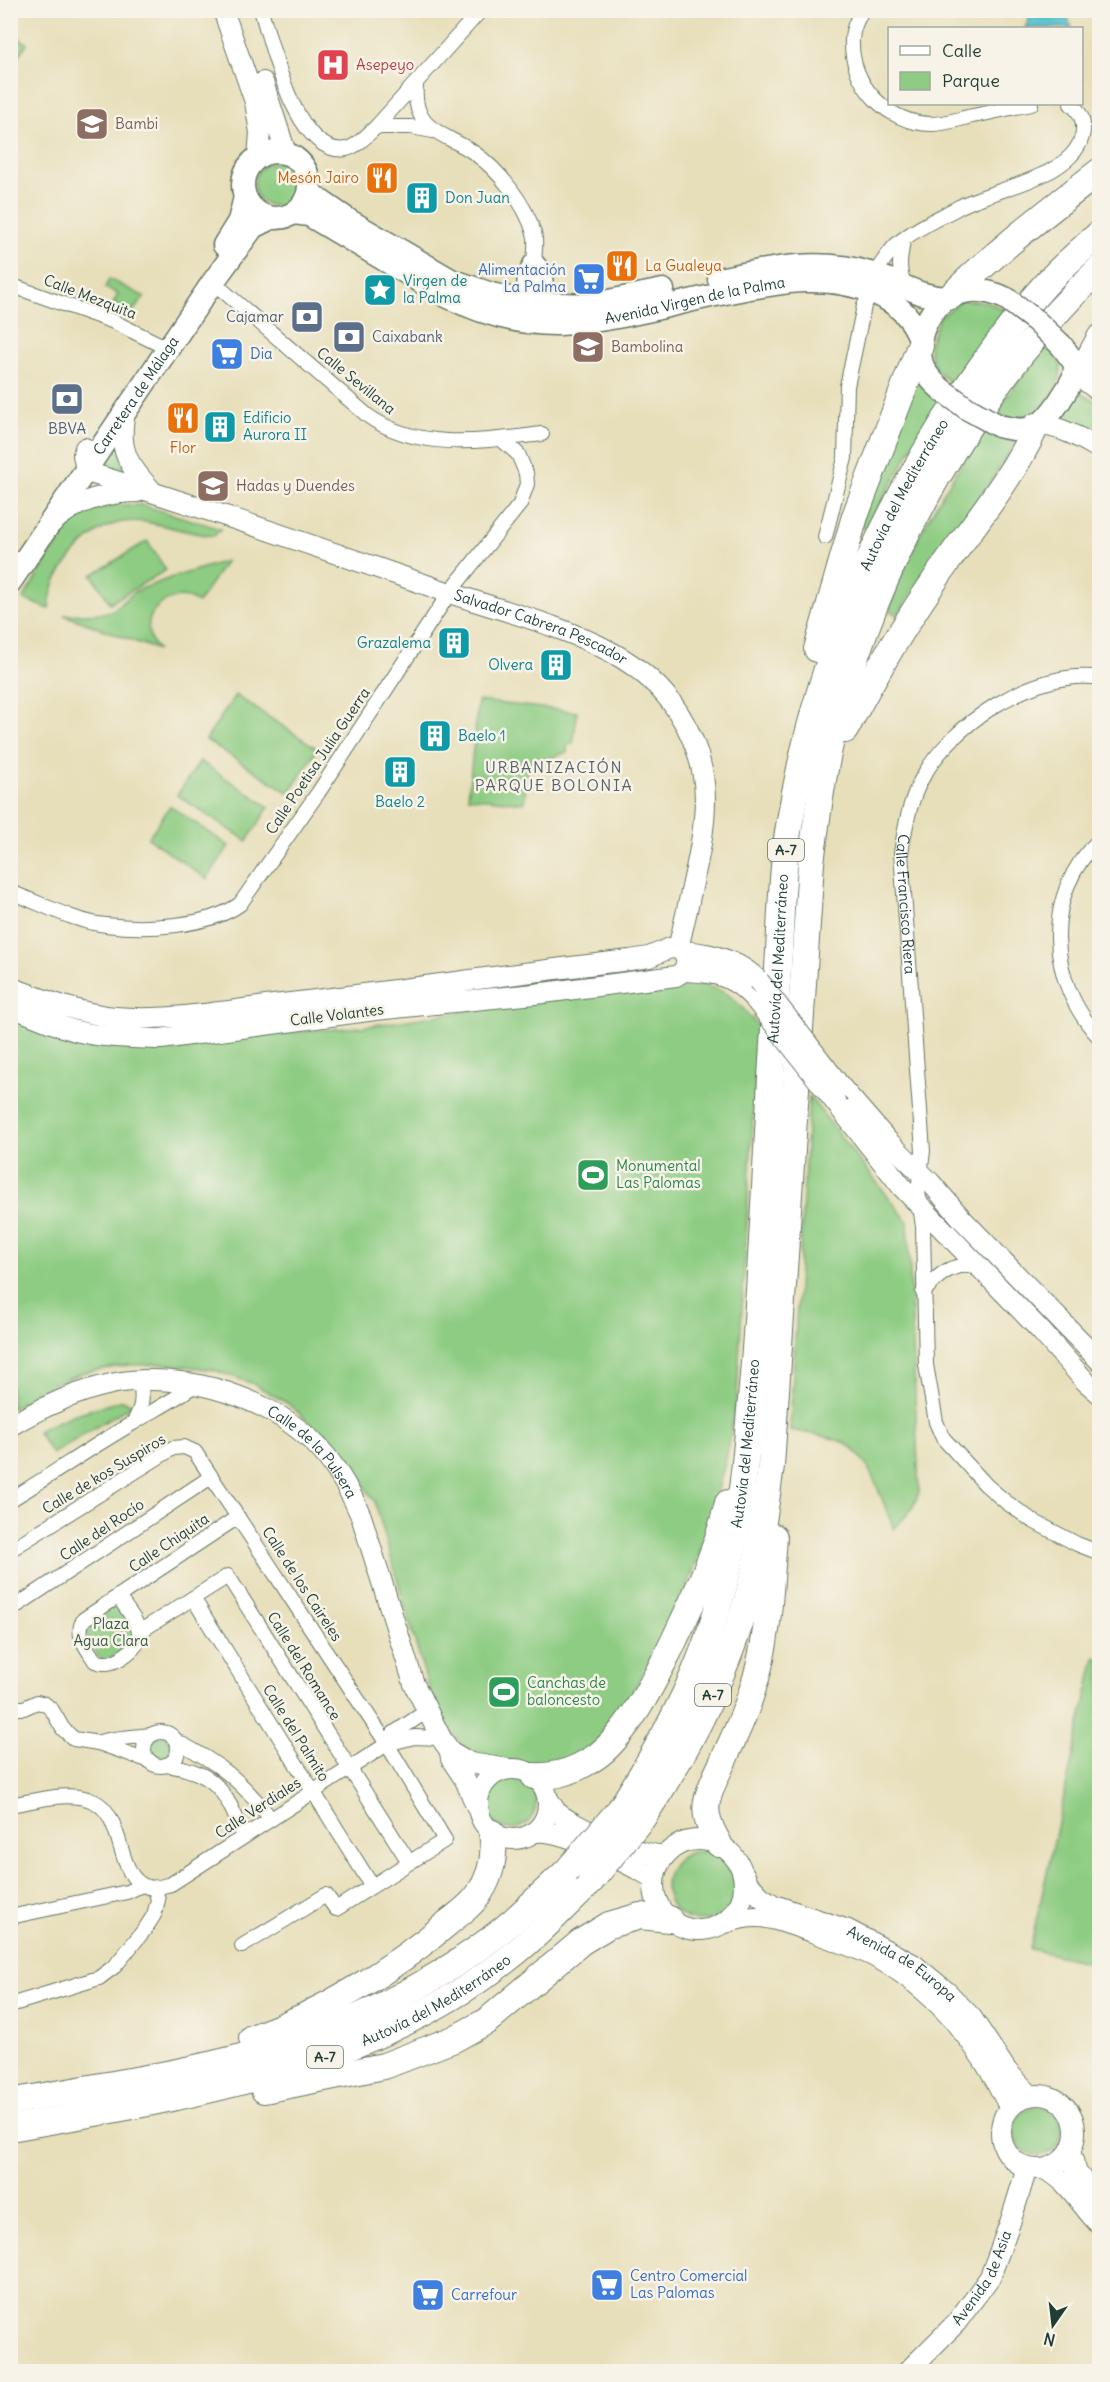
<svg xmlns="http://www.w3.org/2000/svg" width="1110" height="2382" font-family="Delius,sans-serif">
  <rect width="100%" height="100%" fill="#f7f3e8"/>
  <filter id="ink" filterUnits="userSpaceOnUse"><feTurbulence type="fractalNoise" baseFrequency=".0167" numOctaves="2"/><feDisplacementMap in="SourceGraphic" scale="12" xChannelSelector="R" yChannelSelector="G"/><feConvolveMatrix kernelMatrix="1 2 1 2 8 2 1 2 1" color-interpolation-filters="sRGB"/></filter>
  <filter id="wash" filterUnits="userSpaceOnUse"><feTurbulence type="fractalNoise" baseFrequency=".008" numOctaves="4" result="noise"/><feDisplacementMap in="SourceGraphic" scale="24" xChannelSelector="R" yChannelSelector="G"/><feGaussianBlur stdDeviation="1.35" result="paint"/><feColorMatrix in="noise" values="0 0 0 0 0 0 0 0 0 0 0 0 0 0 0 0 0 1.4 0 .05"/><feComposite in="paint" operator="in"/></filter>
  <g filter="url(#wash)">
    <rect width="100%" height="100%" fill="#e7dfba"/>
    <g fill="#8dcc82" stroke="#56845b" stroke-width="1.5">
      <path d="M11,32L27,44L15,60L11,56Z"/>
      <circle cx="276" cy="184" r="22"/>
      <path d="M109,279L145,297L131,313L113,304L118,294L105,288Z"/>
      <path d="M962,300L989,302L1005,311L951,384L937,370L931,359L929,345L939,318Z"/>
      <path d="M1047,344C1051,349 1058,356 1060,363C1066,379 1042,416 1026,419C1015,421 1005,416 994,413Z"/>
      <path d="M916,379L939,400L867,528L859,527Z"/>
      <path d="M1079,392L1099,403V439L1065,420L1061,414L1074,393Z"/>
      <path d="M984,428L1006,439L1016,441L994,477L897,615L890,611V606C910,543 948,484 984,428Z"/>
      <path d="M117,437L138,481L99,465Z"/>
      <path d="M116,505H142L221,529L214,536C154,530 122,497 73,555C58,574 51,584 49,609L23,599C37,577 64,526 85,513C93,507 107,507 116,505Z"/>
      <path d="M147,541L166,570L110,603L92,575Z"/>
      <path d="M226,561L198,603C169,583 130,620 158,650L64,615L104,613L113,610L136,591L170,578Z"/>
      <path d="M235,695L318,749L289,793L206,740Z"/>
      <path d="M478,701L577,712L573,744L568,743L567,752L528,766L524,803L468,797Z"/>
      <path d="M200,761L269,807L247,841L177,795Z"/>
      <path d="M170,806L229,846L207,879L148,838Z"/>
      <path d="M692,983C731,990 733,997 758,1026L737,1395L727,1454L707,1532L682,1603L609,1735L584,1755L543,1768L520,1762L477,1758L461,1744L447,1727L427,1683L375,1502L339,1448L287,1403L254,1384L214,1370L169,1364L129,1365L85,1372L53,1384L11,1409L10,1014L157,1043L361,1027L561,997Z"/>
      <path d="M809,1096L908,1222L919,1492L912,1509L894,1529C881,1500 870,1450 837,1440C822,1435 806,1433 790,1430Z"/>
      <path d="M123,1400L132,1405L52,1454L37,1431L72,1415Z"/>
      <path d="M118,1596L139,1641L102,1664L81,1624Z"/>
      <path d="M1095,1657L1100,1659L1099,1965L1030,1949Z"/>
      <circle cx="161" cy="1747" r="11"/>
      <circle cx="510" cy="1803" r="26"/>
      <circle cx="701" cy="1886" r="35"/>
      <circle cx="1038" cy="2131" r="24"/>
    </g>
    <path fill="#54bfce" stroke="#3a7e81" stroke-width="1.5" d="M1032,11H1050L1067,17L1072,28H1025Z"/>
  </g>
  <g filter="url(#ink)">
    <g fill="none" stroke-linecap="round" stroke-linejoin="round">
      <defs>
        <g id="street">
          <path d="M261,10C272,45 296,157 346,149C357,147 368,134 376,127L481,10"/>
          <path d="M862,10C857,20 852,29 852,40C850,84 887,124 932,124C944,124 956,120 968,117C989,113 1010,108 1031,104"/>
          <path d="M416,85C412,131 443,132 473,152C499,170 525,203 534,233C537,242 534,255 534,265"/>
          <path d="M376,127H411L433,131"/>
          <path d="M903,241C900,259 897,270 906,287"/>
          <path d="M874,274C881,265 888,253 896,245C914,229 939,218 959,207C993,188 1078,178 1083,131C1084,120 1080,111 1071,104"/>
          <path d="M213,282L368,416C419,452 484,441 542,434"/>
          <path d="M10,285L114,322L157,343"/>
          <path d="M825,537L845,458L847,386L864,306L872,291"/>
          <path id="s1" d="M1100,678C1034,668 949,725 920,782C909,804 905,828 901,853L923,1151L918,1191L923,1227L926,1365L936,1422L943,1438L986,1485L1006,1502L1033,1521L1077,1544L1100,1553"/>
          <path d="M1100,839C1041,894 1047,982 1100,1038"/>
          <path d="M10,892C41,903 74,922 106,925C144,930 209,927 240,904L318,793L450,592L520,504L527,484L526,473L518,454L501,439"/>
          <path d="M923,1293C938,1274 955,1260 979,1268"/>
          <path d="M133,1423C142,1409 144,1397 139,1381"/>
          <path d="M10,1500C52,1475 91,1447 133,1423C154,1410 176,1399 196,1384"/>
          <path d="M10,1550L173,1448L184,1447L195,1452L387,1744L445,1840L336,1909L326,1895L242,1946"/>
          <path d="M118,1596C134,1621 155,1637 121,1658C112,1663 105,1665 95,1661C87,1648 74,1634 84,1619L238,1517"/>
          <path d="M193,1598L372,1886"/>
          <path d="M10,1610L211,1477"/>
          <path d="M139,1632L228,1576L409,1862"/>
          <path d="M10,1708H24L37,1702L45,1704L52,1710L63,1729L74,1739L98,1743L150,1761"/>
          <circle cx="161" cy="1749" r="17"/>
          <path d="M176,1741C219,1763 242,1781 271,1819"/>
          <path d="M100,1742C105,1739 142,1736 151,1735"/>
          <path d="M387,1744L394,1733L427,1711"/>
          <path d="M166,1765C218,1772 225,1792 244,1836"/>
          <path d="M10,1805C36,1801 68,1790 93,1801C126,1815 115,1879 148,1887C155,1889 163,1886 171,1884L387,1744L414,1737L441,1738"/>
          <path d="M10,1917L127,1892L142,1885"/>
          <path d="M10,2005L99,1978L115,1966L145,1929L154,1915L158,1900L155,1888"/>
        </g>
        <g id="secondary">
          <path d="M223,10L255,102L260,133L258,157"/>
          <path d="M263,82L286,153"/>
          <path d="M1076,374L1100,392"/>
          <path d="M125,412C117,450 128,465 153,492"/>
          <path d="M1038,425C1061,426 1080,438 1100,449"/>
          <path id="s2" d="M85,448L83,455L86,470L93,474C213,510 331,552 450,593C503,611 561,625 611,652C637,666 662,687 678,712C714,768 708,816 694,878C689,901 684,925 678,948"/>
          <path d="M52,523C75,501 107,492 138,492"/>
          <path d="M683,951C711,953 739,960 759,981"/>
          <path d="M684,971C717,972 735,976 757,1002"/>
          <path d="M10,987C45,1000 77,1013 115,1017C167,1022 230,1010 282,1004C398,991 514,973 630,960L649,957L670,948L680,949L687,959L684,971L676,976L535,994L375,1010L161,1039C133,1038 104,1038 76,1031C54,1025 32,1015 10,1006"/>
          <path d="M841,1087L888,1141L930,1182L963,1220L1100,1361"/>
          <path d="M839,1107L902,1187L1040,1330L1086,1382L1100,1394"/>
          <path id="s3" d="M10,1426C42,1407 75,1392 111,1384C185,1369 278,1398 327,1457C341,1475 352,1495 361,1516L414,1684L441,1738L450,1751L470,1763L508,1769"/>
          <path d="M450,1751L451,1759L465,1780L478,1810"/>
          <circle cx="513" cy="1804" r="35"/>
          <path d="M548,1799C551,1803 553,1808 556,1811C570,1826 646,1858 665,1855"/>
          <path d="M535,1832C564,1828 627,1864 654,1878"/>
          <circle cx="699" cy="1885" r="45"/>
          <path id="s4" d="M744,1874L748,1883L761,1897L774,1905L848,1930L913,1964L947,1992L972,2018L1007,2071L1030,2095"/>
          <path d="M726,1923C761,1910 776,1920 809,1931C831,1939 853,1946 873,1956C935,1988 981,2046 1009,2107"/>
          <circle cx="1038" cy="2132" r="37"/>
          <path d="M1070,2151L1077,2173L1100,2202"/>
          <path d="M1043,2169C1068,2178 1081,2207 1100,2225"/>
          <path id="s5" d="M907,2372L956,2323L990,2277L1011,2220L1027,2168"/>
        </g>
        <g id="primary">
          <circle cx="276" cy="185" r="33"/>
          <path d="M309,190L315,197L350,221L451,280L491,294L532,303L589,305L663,290"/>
          <path id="s6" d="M294,213L309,215L442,294C479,313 518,325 560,324C625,321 693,297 757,287C775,284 793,280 811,281C853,281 905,295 920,339"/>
          <path d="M224,245L239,221L245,197"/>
          <path d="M719,279C771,268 821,257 873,274C900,282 917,297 947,298"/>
          <path d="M523,309C540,301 549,280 534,265C524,284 527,297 542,312"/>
          <path d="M942,390C935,384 928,377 924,369C919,359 919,343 922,333C935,293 972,281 1007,299"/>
          <path d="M999,426C1011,429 1025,432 1037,426C1051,418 1069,387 1076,373L1074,362L1061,345"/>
          <path id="s7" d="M10,582L213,282L253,227L271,218"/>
        </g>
        <g id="highway">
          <path d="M951,296C997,250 1049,211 1100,171"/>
          <path d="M1076,373L1088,360L1100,338"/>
          <path d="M817,649L855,516L920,346"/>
          <path d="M845,730C874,674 907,620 943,568C975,522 1013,477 1036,426"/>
          <path d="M534,1776C564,1778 596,1762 615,1739C637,1714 653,1683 668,1653C691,1605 716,1555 728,1503"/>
          <path id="s8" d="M621,1808C658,1749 691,1691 712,1626C740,1544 746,1460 753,1375C764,1239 768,1104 778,968C781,923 781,877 788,832C813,672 875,520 967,387C991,352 1016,317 1044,286C1061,267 1081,250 1100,233"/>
          <path d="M643,1817C686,1754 720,1687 743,1614C758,1566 764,1515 771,1466L811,863C817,817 823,769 835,724C881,553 972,391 1100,268"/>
          <path d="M719,1844C711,1829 704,1818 707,1801C711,1783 721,1767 728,1750C737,1731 746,1711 752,1691C769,1642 770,1588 774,1537"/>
          <path d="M252,2038C323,2013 392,1970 449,1922C459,1914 472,1905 479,1894C491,1876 496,1854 492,1833"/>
          <path d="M264,2090L384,2066L454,2039L487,2021L581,1942L609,1925L640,1916L669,1919"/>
          <path d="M10,2102C137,2079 277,2062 391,2001C433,1979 477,1952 513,1921C531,1905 548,1888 566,1872"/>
          <path id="s9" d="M10,2128C182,2098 358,2071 501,1964C534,1940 562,1909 591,1881"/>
        </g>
      </defs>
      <use href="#street" stroke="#657663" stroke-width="16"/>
      <use href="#secondary" stroke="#657663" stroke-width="22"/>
      <use href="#primary" stroke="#657663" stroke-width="25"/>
      <use href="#highway" stroke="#657663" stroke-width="28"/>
      <use href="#street" stroke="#fff" stroke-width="14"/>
      <use href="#secondary" stroke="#fff" stroke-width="20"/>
      <use href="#primary" stroke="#fff" stroke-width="22"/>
      <use href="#highway" stroke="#fff" stroke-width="26"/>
      <defs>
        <g id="secondary-bridge">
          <path d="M759,981L841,1087"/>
          <path d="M757,1002L839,1107"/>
        </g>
        <g id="primary-bridge">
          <path d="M1007,299L1036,321L1061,345"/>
          <path d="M942,390L968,409L999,426"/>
        </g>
        <g id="highway-bridge">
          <path d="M566,1872L621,1808"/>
          <path d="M591,1881L643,1817"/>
        </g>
      </defs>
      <use href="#secondary-bridge" stroke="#657663" stroke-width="22" stroke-linecap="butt"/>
      <use href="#primary-bridge" stroke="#657663" stroke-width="25" stroke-linecap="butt"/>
      <use href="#highway-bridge" stroke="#657663" stroke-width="28" stroke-linecap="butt"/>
      <use href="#secondary-bridge" stroke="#fff" stroke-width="20"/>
      <use href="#primary-bridge" stroke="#fff" stroke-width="22"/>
      <use href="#highway-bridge" stroke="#fff" stroke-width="26"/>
    </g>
  </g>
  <defs>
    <symbol id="hospital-square" viewBox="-11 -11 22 22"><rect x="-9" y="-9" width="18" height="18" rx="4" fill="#e0444e" stroke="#f7f3e8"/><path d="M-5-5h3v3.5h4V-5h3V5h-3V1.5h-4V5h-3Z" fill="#fff"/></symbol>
    <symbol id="school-square" viewBox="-11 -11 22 22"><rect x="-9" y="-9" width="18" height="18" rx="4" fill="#8d6e63" stroke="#f7f3e8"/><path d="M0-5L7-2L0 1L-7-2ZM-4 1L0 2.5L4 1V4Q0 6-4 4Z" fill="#fff"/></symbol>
    <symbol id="restaurant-square" viewBox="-11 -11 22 22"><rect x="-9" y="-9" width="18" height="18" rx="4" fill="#e8710a" stroke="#f7f3e8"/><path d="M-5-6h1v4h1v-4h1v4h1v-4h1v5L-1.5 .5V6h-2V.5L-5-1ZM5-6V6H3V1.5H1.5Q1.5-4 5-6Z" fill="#fff"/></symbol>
    <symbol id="building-square" viewBox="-11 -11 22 22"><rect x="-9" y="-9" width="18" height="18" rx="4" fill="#0f9aa8" stroke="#f7f3e8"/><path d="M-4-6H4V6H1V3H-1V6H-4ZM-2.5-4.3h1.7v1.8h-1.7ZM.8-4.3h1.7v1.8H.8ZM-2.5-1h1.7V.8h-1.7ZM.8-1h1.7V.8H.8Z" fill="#fff"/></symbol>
    <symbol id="supermarket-square" viewBox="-11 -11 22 22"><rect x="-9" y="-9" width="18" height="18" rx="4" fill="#3f7fe0" stroke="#f7f3e8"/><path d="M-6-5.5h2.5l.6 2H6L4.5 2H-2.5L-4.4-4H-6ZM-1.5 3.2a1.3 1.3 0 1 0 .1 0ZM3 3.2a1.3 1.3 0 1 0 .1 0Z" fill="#fff"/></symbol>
    <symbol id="sight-square" viewBox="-11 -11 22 22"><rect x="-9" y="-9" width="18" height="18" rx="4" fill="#0f9aa8" stroke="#f7f3e8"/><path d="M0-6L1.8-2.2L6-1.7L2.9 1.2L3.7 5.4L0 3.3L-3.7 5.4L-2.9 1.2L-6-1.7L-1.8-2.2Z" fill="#fff"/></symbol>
    <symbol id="bank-square" viewBox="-11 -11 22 22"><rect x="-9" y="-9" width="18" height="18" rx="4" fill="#5c6f8a" stroke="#f7f3e8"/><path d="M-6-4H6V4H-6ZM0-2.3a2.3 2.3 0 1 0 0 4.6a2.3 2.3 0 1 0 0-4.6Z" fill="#fff"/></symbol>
    <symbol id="stadium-square" viewBox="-11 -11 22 22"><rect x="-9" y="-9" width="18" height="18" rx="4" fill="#2e9e5b" stroke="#f7f3e8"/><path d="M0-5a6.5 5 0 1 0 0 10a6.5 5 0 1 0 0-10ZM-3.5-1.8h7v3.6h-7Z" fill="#fff"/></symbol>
  </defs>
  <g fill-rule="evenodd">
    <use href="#hospital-square" x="314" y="46" width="38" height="38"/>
    <use href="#school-square" x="73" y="105" width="38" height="38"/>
    <use href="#restaurant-square" x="363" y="159" width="38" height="38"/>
    <use href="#building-square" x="403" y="179" width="38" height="38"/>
    <use href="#restaurant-square" x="603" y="247" width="38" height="38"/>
    <use href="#supermarket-square" x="570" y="260" width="38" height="38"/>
    <use href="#sight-square" x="361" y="271" width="38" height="38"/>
    <use href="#bank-square" x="288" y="298" width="38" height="38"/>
    <use href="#bank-square" x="330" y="318" width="38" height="38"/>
    <use href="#school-square" x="569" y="328" width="38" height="38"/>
    <use href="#supermarket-square" x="208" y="335" width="38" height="38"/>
    <use href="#bank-square" x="48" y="380" width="38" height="38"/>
    <use href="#restaurant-square" x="164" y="399" width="38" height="38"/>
    <use href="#building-square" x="201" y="408" width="38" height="38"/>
    <use href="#school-square" x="194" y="467" width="38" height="38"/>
    <use href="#building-square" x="435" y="624" width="38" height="38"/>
    <use href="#building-square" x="537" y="646" width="38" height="38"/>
    <use href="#building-square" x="416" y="717" width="38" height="38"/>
    <use href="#building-square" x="381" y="753" width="38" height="38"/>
    <use href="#stadium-square" x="574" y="1156" width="38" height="38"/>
    <use href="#stadium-square" x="485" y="1673" width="38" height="38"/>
    <use href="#supermarket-square" x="588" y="2266" width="38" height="38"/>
    <use href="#supermarket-square" x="409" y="2276" width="38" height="38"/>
  </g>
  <g text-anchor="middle" stroke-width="5" stroke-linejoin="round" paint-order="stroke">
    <g fill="#f7f3e8" stroke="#60746a" stroke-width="1.5">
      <rect x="768" y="839" width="36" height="22" rx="4.5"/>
      <rect x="695" y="1684" width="36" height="22" rx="4.5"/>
      <rect x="307" y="2046" width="36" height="22" rx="4.5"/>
    </g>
    <g font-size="14" font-weight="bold" fill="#1f3d34">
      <text x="786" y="855">A-7</text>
      <text x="713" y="1700">A-7</text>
      <text x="325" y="2062">A-7</text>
    </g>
    <g font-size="15" fill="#be3a42" stroke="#f7f3e8" text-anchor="start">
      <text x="356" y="70">Asepeyo</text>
    </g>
    <g font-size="15" fill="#785e54" stroke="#f7f3e8" text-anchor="start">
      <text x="115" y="129">Bambi</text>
      <text x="611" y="352">Bambolina</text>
      <text x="236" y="491">Hadas y Duendes</text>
    </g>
    <g font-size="15" fill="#c56008" stroke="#f7f3e8" text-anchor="end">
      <text x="359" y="183">Mesón Jairo</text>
      <text x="645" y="271" text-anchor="start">La Gualeya</text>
      <text x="183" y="453" text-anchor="middle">Flor</text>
    </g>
    <g font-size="15" fill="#0d838f" stroke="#f7f3e8" text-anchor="start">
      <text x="445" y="203">Don Juan</text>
      <text x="403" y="286">Virgen de<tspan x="403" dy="17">la Palma</tspan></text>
      <text x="243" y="423">Edificio<tspan x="243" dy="17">Aurora II</tspan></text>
      <text x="431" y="648" text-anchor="end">Grazalema</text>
      <text x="533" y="670" text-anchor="end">Olvera</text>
      <text x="458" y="741">Baelo 1</text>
      <text x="400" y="807" text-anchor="middle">Baelo 2</text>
    </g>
    <g font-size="15" fill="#366cbe" stroke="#f7f3e8" text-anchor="start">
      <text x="566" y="275" text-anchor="end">Alimentación<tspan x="566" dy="17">La Palma</tspan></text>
      <text x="250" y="359">Dia</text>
      <text x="630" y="2281">Centro Comercial<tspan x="630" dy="17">Las Palomas</tspan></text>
      <text x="451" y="2300">Carrefour</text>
    </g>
    <g font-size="15" fill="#1f3d34" stroke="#f7f3e8">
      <text transform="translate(90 297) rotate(21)" y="5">Calle Mezquita</text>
      <text dy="5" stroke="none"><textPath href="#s6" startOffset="430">Avenida Virgen de la Palma</textPath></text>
      <text transform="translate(356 381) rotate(39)" y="5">Calle Sevillana</text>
      <text dy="5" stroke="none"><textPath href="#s7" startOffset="225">Carretera de Málaga</textPath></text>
      <text dy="5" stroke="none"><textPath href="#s8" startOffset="1362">Autovía del Mediterráneo</textPath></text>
      <text dy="5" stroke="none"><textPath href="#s2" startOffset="504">Salvador Cabrera Pescador</textPath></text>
      <text transform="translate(318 761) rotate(-56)" y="5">Calle Poetisa Julia Guerra</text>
      <text dy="5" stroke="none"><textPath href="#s1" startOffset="344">Calle Francisco Riera</textPath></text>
      <text dy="5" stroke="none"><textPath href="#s8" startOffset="876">Autovía del Mediterráneo</textPath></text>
      <text transform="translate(337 1015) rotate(-7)" y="5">Calle Volantes</text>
      <text dy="5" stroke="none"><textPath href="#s8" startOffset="390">Autovía del Mediterráneo</textPath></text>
      <text dy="5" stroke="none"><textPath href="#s3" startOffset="334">Calle de la Pulsera</textPath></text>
      <text transform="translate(104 1474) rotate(-31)" y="5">Calle de kos Suspiros</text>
      <text transform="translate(102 1530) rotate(-34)" y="5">Calle del Rocío</text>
      <text transform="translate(169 1543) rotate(-34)" y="5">Calle Chiquita</text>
      <text transform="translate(302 1584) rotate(57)" y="5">Calle de los Caireles</text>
      <text transform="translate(304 1666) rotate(58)" y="5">Calle del Romance</text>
      <text transform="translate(296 1733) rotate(58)" y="5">Calle del Palmito</text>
      <text transform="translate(258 1808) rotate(-33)" y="5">Calle Verdiales</text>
      <text dy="5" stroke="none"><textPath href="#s4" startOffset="186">Avenida de Europa</textPath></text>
      <text dy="5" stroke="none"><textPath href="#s9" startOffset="448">Autovía del Mediterráneo</textPath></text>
      <text dy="5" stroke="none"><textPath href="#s5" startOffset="122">Avenida de Asia</textPath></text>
    </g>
    <g font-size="15" fill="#4e5e75" stroke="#f7f3e8" text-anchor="end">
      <text x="284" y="322">Cajamar</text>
      <text x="372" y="342" text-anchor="start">Caixabank</text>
      <text x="67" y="434" text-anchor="middle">BBVA</text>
    </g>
    <g font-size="15" fill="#27864d" stroke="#f7f3e8" text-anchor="start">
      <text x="616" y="1171">Monumental<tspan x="616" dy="17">Las Palomas</tspan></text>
      <text x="527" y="1688">Canchas de<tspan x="527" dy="17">baloncesto</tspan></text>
    </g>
    <g font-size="15" fill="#355a44" stroke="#f7f3e8">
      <text x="111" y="1629">Plaza<tspan x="111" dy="17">Agua Clara</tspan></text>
    </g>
    <g font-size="16" letter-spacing="1.5" fill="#59616a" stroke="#f7f3e8">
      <text x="554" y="773">URBANIZACIÓN<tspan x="554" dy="18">PARQUE BOLONIA</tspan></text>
    </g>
  </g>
  <rect width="1110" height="2382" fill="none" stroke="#f7f3e8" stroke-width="36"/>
  <rect x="888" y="27" width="195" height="78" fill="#f7f3e8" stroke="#a1aaa0" stroke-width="1.5"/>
  <rect x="900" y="46" width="30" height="9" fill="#ffffff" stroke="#a1aaa0" stroke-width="1.5"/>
  <text x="942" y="57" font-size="18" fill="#1f3d34">Calle</text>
  <rect x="900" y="72" width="30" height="18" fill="#8dcc82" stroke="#a1aaa0" stroke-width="1.5"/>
  <text x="942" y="87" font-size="18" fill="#1f3d34">Parque</text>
  <g transform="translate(1053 2325) rotate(194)" stroke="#f7f3e8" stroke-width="4.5" paint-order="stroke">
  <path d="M0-4.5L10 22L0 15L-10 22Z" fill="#1f3d34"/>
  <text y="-9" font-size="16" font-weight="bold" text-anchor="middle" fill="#1f3d34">N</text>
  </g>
</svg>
